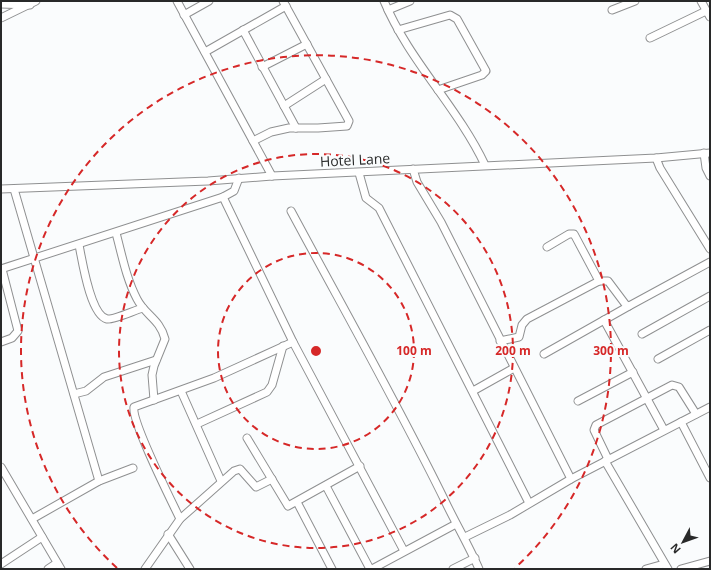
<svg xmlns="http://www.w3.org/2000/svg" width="711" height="570" font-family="'Open Sans',sans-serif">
  <rect width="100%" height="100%" fill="#fafcfd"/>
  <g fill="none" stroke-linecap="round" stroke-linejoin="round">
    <defs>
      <g id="minor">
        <path d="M177,1L272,176"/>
        <path d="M384,1C409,61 457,106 485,165"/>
        <path d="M701,1L710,17"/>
        <path d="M1,4L30,5"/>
        <path d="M388,10L410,1"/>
        <path d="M612,10L635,1"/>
        <path d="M184,15L209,1"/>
        <path d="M1,18L36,1"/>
        <path d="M243,30L296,128"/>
        <path d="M398,30L450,15L457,19L486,71L482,75L438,90"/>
        <path d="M650,38L706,11"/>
        <path d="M205,52L286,6"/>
        <path d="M262,67L307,44"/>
        <path d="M284,106L326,79"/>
        <path d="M253,141L271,132L289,128H318L347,126L349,121L283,1"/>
        <path d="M704,153L706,168L710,176"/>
        <path d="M656,158L660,168L710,249"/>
        <path d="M413,169L417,182L441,222L571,479"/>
        <path d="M359,173L366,198L379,208L529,503"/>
        <path d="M1,189L208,181L272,176L656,158L710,153"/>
        <path d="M14,189L99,481"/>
        <path d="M223,197L293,342L404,551"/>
        <path d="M291,211C343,308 397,403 445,501C456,524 469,546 479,569"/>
        <path d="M116,233C122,255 126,278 137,299C145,315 160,319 165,339L154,366L152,375L154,400"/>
        <path d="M79,245C82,259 90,315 107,319C114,320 135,310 143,308"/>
        <path d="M547,247L569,234H574L599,281"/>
        <path d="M1,269L223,197L234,191L239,178"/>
        <path d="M604,320L664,430"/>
        <path d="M642,334L710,296"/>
        <path d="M500,341L519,337L522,325L527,319L599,281H608L626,305L629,306L710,262"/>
        <path d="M1,342L12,338L18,331L2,269"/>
        <path d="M544,354L629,306"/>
        <path d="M658,359L710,330"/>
        <path d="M181,391L221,481"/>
        <path d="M473,391L514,368"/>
        <path d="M74,394L86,391L104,377L156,360"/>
        <path d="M578,401L633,372"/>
        <path d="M681,422L710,478"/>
        <path d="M197,424L267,392L272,385L283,346"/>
        <path d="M247,438L288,506L360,466"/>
        <path d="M608,459L594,430L596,425L672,385L679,387L696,414"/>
        <path d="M605,461L668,569"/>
        <path d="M1,467L61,569"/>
        <path d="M326,486L370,569"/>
        <path d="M297,502L332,569"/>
        <path d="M32,519L99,481L133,468"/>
        <path d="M180,519C172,502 131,421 134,407L214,378L293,342"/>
        <path d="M168,534L190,569"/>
        <path d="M465,537L510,515L571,479L710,407"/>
        <path d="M1,564L42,537"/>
        <path d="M48,569L57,563"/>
        <path d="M145,569L180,519L234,471L240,469L256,487L272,479"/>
        <path d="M372,569L456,524"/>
        <path d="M453,569L475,558"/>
        <path d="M646,569L664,564"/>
        <path d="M681,569L710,561"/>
      </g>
    </defs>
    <use href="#minor" stroke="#8f9091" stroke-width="9"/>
    <use href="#minor" stroke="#fff" stroke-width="7"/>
  </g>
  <g fill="none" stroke="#d62828" stroke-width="2" stroke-dasharray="7 5">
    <circle cx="316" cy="351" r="98"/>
    <circle cx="316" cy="351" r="197"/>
    <path d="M117 568A295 295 0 1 1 515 568"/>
  </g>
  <g text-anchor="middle" stroke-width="4" stroke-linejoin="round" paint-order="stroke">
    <g font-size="14" fill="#282929" stroke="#fafcfd">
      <text transform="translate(355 160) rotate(-3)" y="5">Hotel Lane</text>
    </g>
  </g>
  <circle cx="316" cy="351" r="6" fill="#d62828" stroke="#fafcfd" stroke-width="2"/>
  <g font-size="12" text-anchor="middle" font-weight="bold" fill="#d62828" stroke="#fafcfd" stroke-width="4" stroke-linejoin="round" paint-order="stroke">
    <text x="414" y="355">100 m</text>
    <text x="513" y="355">200 m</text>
    <text x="611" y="355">300 m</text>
  </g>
  <rect width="711" height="570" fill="none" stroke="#282929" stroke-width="4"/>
  <g transform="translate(683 542) rotate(229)" stroke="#fafcfd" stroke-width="3" paint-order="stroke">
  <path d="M0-3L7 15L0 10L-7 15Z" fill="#282929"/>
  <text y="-6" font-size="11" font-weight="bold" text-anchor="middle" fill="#282929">N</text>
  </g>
</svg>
